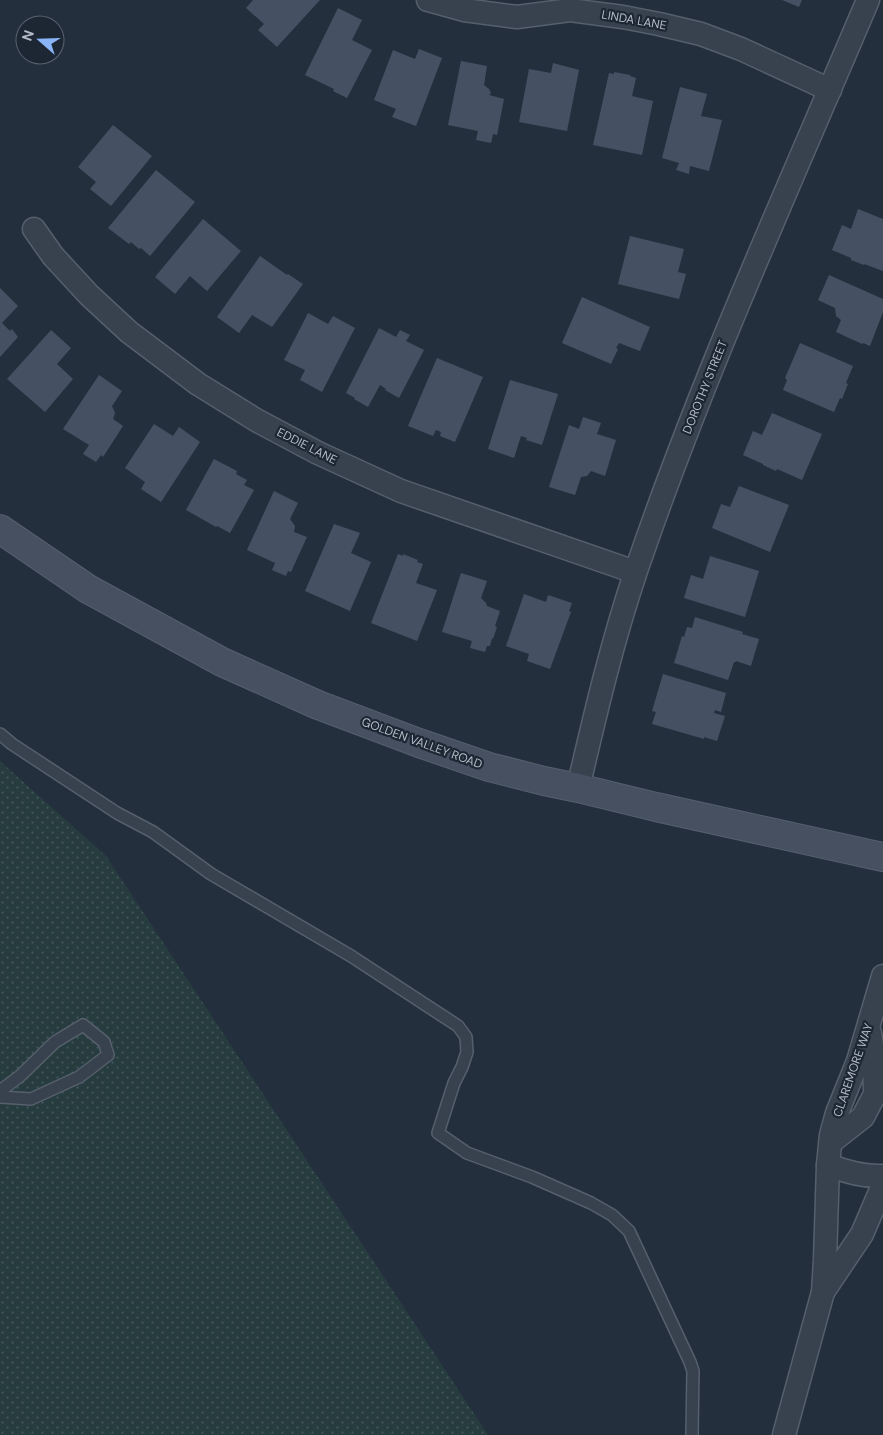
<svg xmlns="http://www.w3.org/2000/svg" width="883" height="1435" font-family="'DM Sans',sans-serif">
  <defs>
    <pattern id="grass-dots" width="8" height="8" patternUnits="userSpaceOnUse" patternTransform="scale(1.25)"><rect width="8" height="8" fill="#263c3f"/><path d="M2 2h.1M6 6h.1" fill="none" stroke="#435659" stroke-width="1.8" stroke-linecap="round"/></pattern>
  </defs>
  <rect width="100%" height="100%" fill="#242f3e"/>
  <path fill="url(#grass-dots)" d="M0,761L106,856L488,1435H0Z"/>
  <g fill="#455162">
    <path d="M253,0H320L277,47L258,30L264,24L246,8Z"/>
    <path d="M782,0H802L799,7Z"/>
    <path d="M338,8L362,20L352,40L372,50L347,98L333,91L334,89L305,75Z"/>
    <path d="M419,49L442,58L416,126L392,117L396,109L374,100L393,50L415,59Z"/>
    <path d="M461,61L487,66L484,85L489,89L491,93L489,95L504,99L497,135L493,134L491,143L476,140L478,131L448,125Z"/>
    <path d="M553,63L579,70L567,131L519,122L529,69L551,73Z"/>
    <path d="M614,72L630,75V76L636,78L632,96L653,101L642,155L593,145L609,73L614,74Z"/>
    <path d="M680,87L707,94L701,116L722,120L709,171L690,166L689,174L676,170L679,163L662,158Z"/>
    <path d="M113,125L152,156L111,206L90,189L96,182L78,167Z"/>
    <path d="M156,170L195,202L150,256L141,248L139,249L131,242L129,244L108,228Z"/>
    <path d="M858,209L883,219V271L864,264V265L851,260V258L832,250L842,225L851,229Z"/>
    <path d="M203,219L241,251L207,291L190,276L175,294L155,277Z"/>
    <path d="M630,236L684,249L678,272L686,274L679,299L618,284Z"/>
    <path d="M260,256L287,275L288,274L303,284L272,327L252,315L239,333L217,317Z"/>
    <path d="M829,275L883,299V312L870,346L863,343L862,344L836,332L841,320L836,316L835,308L818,300Z"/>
    <path d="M0,288L18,306L2,323L10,331L12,329L18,337L0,357Z"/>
    <path d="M582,297L650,327L640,351L619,343L616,348L618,349L611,364L562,343Z"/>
    <path d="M308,313L328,324L333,316L355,328L322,392L300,380L305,370L284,360Z"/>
    <path d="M379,328L396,337L400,330L410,335L406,341L424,350L399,398L385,390L386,389L380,385L368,407L354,399L355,398L346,393Z"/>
    <path d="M51,330L71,348L57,364L73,379L45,412L7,379Z"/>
    <path d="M800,343L853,366L846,383L848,384L842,399L840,398L834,412L783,390L787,380L785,378Z"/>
    <path d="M437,358L483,377L455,442L440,436L441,432L436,430L433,436L408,426Z"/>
    <path d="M99,375L122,391L112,406L115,413L113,419L123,426L103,457L101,455L96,462L83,454L89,445L63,429Z"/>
    <path d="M510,380L558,394L542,445L526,440L527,438L521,436L514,458L488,449Z"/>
    <path d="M772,413L822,434L802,480L777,469L776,471L763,465V464L743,455L753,431L762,435Z"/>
    <path d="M583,417L601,423L597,434L616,440L605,476L591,471L587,476L581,477L575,495L549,487L569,425L579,429Z"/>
    <path d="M154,424L173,436L179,427L200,442L161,502L141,489L145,482L125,468Z"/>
    <path d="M214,459L237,471L236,474L247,480L244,485L254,490L230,533L217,526L216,527L186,510Z"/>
    <path d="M739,486L789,505L770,552L712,528L721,504L730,507Z"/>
    <path d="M274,491L298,503L290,519L295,526L294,532L307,537L291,572L288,571L286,576L272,570L275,563L247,550Z"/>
    <path d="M334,524L360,533L351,553L371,562L350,611L305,591Z"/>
    <path d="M398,554L403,556V554L418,560L417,562L423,564L416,583L437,590L417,641L371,623Z"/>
    <path d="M710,556L759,571L745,617L684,598L691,575L703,579Z"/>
    <path d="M461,573L487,581L481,598L486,603L487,606L500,611L495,626L497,627L493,639L492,638L490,646H487L485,652L470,648L472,641L442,632Z"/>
    <path d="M524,594L546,602L548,595L572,603L569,611L571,612L550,669L527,661L529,654L506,646Z"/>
    <path d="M695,617L743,632L742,634L759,639L751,666L736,661V662H734L728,680L674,663L682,636L684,637L687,627L692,628Z"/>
    <path d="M663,674L726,693L721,712L715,710L714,713L725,716L717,741L704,737V739L652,724L656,712L652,711Z"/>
  </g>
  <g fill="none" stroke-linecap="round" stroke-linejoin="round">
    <defs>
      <g id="service">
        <path d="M0,734L12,744L117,813L153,832L211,874L351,956L458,1026L466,1037L467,1052L462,1067L454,1083L438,1133L467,1153L532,1177L591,1203L612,1215L629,1231L690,1362L693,1371L692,1435"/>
        <path d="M0,1091L20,1076L55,1042L83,1025L104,1042L108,1055L79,1077L31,1099L0,1097"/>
      </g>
      <g id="minor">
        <path d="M428,0L464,10L517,17L570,10L623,17L659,24L701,34L741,49L830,90"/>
        <path d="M34,229L53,256L89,295L129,332L198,384L256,420L318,453L401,491L635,572"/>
        <path d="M578,788C595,715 612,642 636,571C702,377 788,189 868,0"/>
        <path d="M883,976L858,1061L837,1113L831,1135L828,1165C846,1172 863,1177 883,1176"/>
        <path d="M831,1142L863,1117L875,1094L874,1057L870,1033"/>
        <path d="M828,1165L825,1260L823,1292L862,1234L883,1185"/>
        <path d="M784,1435L823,1292"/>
      </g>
      <path id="secondary" d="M0,529L88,589L222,662L318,705L419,743L489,767L544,781L578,788L656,807L883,857"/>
    </defs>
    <use href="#service" stroke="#565f6c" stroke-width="14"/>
    <use href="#minor" stroke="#565f6c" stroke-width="25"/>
    <use href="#secondary" stroke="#565f6c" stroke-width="30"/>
    <use href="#service" stroke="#38414e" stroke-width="11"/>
    <use href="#minor" stroke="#38414e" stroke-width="22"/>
    <use href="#secondary" stroke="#465061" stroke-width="28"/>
  </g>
  <g text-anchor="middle" stroke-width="4.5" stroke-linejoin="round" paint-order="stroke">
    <g font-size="12" fill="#b4bcc9" stroke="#1d2633">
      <text transform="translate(634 20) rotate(10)" y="4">LINDA LANE</text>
      <text transform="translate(705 387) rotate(-68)" y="4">DOROTHY STREET</text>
      <text transform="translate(307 446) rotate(27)" y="4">EDDIE LANE</text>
      <text transform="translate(422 743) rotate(20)" y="4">GOLDEN VALLEY ROAD</text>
      <text transform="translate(853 1070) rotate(-71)" y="4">CLAREMORE WAY</text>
    </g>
  </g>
  <g transform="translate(40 40) rotate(290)"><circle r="24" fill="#1d2633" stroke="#59626f"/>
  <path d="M0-4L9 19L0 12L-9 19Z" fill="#8ab4f8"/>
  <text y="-8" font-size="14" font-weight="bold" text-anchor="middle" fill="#b4bcc9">N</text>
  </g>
</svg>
